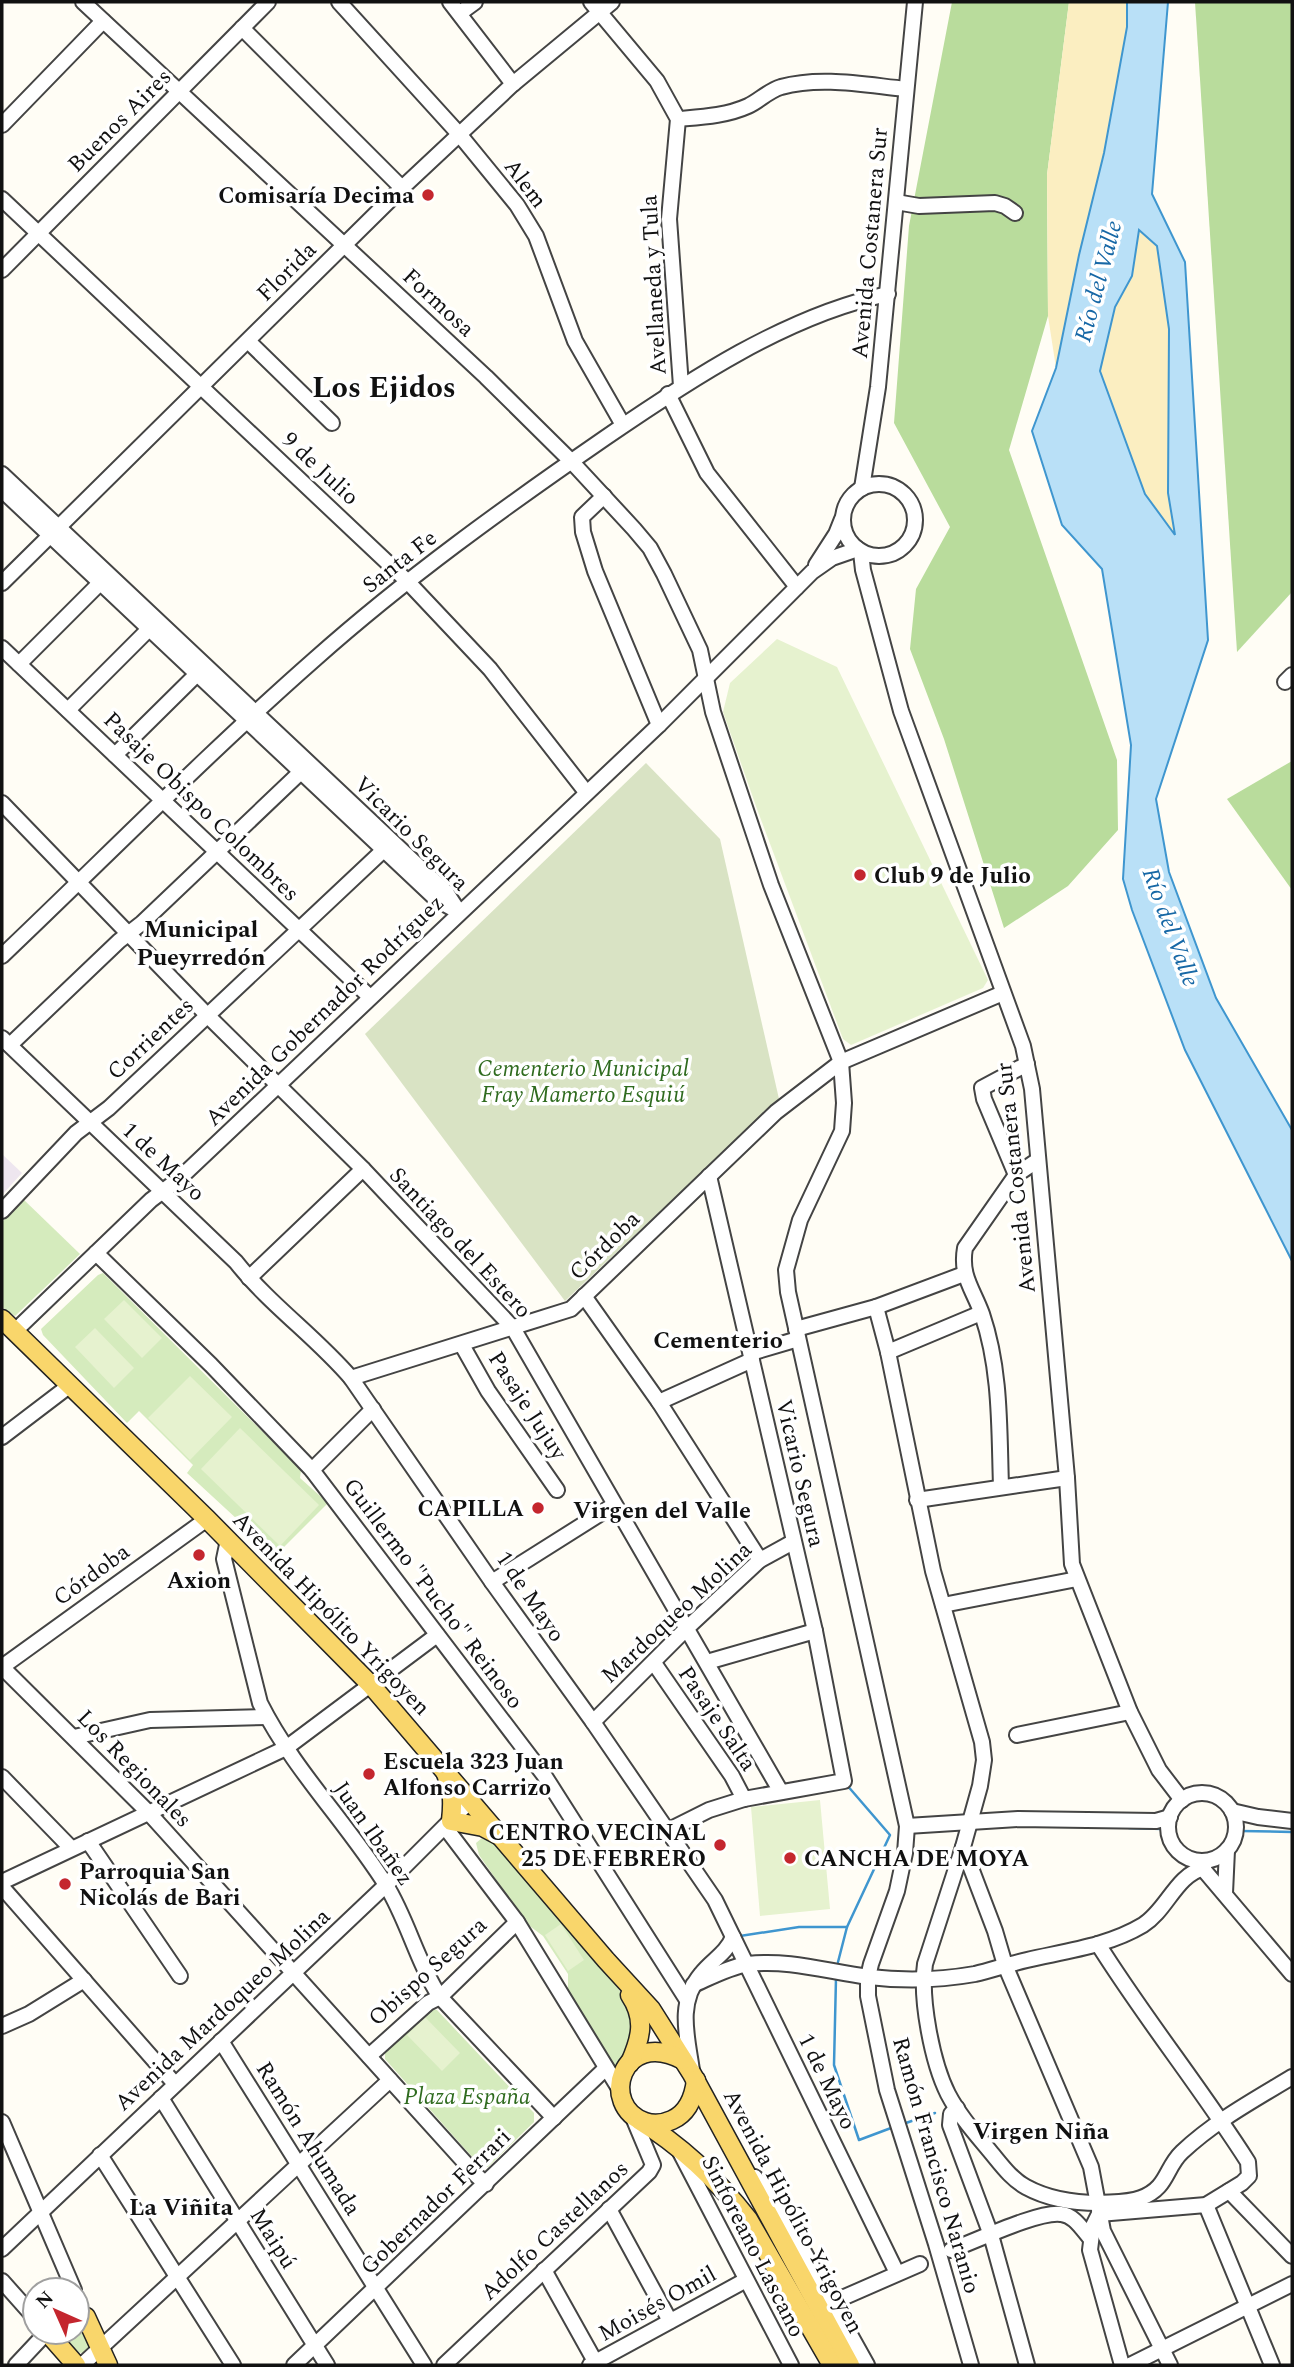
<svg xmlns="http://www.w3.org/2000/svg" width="1294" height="2367" font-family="Spectral,serif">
  <rect width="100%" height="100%" fill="#fffdf5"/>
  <path fill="#eee6ef" d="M2,1154L22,1173L2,1195Z"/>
  <g fill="#d5ebbd">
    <path d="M23,1199L80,1254L15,1316L2,1307V1222Z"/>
    <path d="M103,1273L301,1470L300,1478L328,1503L276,1555L187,1473L193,1465L139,1411L127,1423L43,1335L41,1329L98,1275Z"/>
    <path d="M482,1838L494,1841L509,1858L618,1988C641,2026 636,2031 617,2070L568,1992V1974L543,1936L527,1924L479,1855L476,1843Z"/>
    <path d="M428,2009L437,2010L534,2113V2122L488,2167H481L385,2059V2048Z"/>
    <path d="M77,2322L91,2346L83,2353L73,2352L59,2335V2332H77Z"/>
  </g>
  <g fill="#b9dc9c">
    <path d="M952,2H1069L1047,175L1048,316L1009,450L1117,760L1118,830L1068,886L1004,928L944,739L910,649L916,589L950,527L894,423L909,226Z"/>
    <path d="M1195,2H1292V592L1237,652Z"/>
    <path d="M1292,761V890L1227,799Z"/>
  </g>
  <g fill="#fbeec1">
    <path d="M1069,2H1127V27L1104,153L1079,255L1056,368L1048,316L1047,175Z"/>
    <path d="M1139,229L1157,246L1169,329L1168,493L1176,536L1145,494L1100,370L1115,307L1132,276Z"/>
  </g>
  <path fill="#d9e3c4" d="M646,763L720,839L779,1099L565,1301L365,1034Z"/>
  <g fill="#e6f2cf">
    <path d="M777,639L837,667L988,980L983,988L851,1045L843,1039L757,809L723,712L730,683Z"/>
    <path d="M124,1300L162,1338L142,1358L104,1319Z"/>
    <path d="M95,1328L134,1368L114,1388L75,1347Z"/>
    <path d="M190,1376L232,1417L190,1460L148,1418Z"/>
    <path d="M240,1428L319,1505L280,1546L201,1469Z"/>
    <path d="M820,1800L830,1909L760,1916L751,1807Z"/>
    <path d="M561,1924L584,1960L568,1971L545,1935Z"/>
    <path d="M425,2017L460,2053L442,2071L407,2035Z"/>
  </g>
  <path fill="#b9e0f7" stroke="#3f96cf" stroke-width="2" fill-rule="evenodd" d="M1127,2H1168L1152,194L1185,262L1208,640L1156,799L1169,872L1216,998L1292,1130V1261L1185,1050L1132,910L1123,879L1131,745L1102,569L1062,525L1032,431L1056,368L1079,255L1104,153L1127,27ZM1139,230L1157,246L1169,329L1168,493L1175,535L1145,494L1100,371L1115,307L1132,276Z"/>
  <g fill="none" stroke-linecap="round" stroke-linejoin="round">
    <g stroke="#3f96cf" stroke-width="2.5">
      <path d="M1129,1828L1162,1829"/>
      <path d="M1241,1831L1292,1832"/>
      <path d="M740,1936L799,1927H847"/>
      <path d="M838,1962L847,1927L890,1835L846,1784"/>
      <path d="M836,1978L834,2065L859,2140L891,2128"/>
      <path d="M903,2124L935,2113"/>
    </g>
    <defs>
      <g id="minor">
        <path d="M83,2L486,377L571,461L634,529L650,548L664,574L700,650L713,712L771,885L841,1062L844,1103L842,1131L800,1220L786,1270L788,1292L907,1826L905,1853L897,1891L871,1964L868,1977V1996L887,2090L936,2244L971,2365"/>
        <path d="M339,2L459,134L517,205L536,236L575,341L623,425"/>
        <path d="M450,2L513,84"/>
        <path d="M591,2L657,81L678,119L669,219L681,386"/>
        <path d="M460,13L475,2"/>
        <path d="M242,28L402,188"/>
        <path d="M678,119C701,117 726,116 748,106C759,101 768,91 781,87C821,76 865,85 906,89"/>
        <path d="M2,125L103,21"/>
        <path d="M2,199L407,581L490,669L586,792"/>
        <path d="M896,202L919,206L995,203L1005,206L1015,213"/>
        <path d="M2,270L268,2"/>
        <path d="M248,341L332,423"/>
        <path d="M668,394L707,473L797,587"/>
        <path d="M2,474L446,892L459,912"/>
        <circle cx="879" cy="520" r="36"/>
        <path d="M862,488L878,387L915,2"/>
        <path d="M2,490L437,900L455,910"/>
        <path d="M604,496L582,517L583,532L595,571L659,725"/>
        <path d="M861,552L863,570L901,711L1023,1046L1032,1089L1067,1478L1072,1564L1130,1712L1159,1770L1182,1800"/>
        <path d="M816,565L836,534L842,519"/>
        <path d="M2,583L402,188L513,84L612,2"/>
        <path d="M2,648L370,997"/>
        <path d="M19,664L100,583"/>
        <path d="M1285,682L1292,675"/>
        <path d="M68,710L149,629"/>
        <path d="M115,755L197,674"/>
        <path d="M2,803L208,1016L363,1169L513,1328L781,1792"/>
        <path d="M2,956C106,857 207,754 315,659C406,578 505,507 605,438C688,381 787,315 888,294"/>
        <path d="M2,1038L236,1262C270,1305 316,1337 351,1378L492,1582L593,1722L715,1900L897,2273"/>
        <path d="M10,1045L119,941L142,923L306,767"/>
        <path d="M1016,1175L984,1099L982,1088L1027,1064"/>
        <path d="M2,1211L76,1133L109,1108L390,844"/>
        <path d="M96,1253L211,1365L312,1470L544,1775L687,2000"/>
        <path d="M249,1278L363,1169"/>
        <path d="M584,1296L659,1402L760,1560"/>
        <path d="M876,1307L888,1352L933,1571L982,1742L984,1760L980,1786L963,1847L995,1931L1005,1965L1091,2167L1103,2231L1170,2365"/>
        <path d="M796,1329L876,1307L964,1274"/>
        <path d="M15,1331L151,1200L179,1179L659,725L812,572L832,558L858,549"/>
        <path d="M462,1345L488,1391L557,1490"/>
        <path d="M888,1352L981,1313"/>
        <path d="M751,1353L798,1339"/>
        <path d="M351,1378L571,1309L776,1112L841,1062L1003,993"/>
        <path d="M659,1402L752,1360"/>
        <path d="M2,1437L69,1386"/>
        <path d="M312,1470L373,1409"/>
        <path d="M1001,1486C999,1428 1001,1370 982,1314C973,1289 960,1276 965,1248L1016,1175L1038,1160"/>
        <path d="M917,1500L1067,1478"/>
        <path d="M228,1540L224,1559L260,1703C293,1769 347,1823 386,1885C408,1921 417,1962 440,1997L554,2118"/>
        <path d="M492,1582L614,1505"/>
        <path d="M943,1605L1077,1579"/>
        <path d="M707,1662L815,1631"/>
        <path d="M654,1663L732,1776L744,1799"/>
        <path d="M2,1667L148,1812L477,2176L486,2184"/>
        <path d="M2,1667L207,1519"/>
        <path d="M593,1722L686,1629L760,1560L793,1542"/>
        <path d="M1017,1735L1130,1712"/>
        <path d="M74,1737L150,1720L267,1717"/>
        <path d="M2,1777L71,1848"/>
        <circle cx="1202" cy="1827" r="34"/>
        <path d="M1232,1811L1258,1817L1292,1821"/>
        <path d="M907,1826L1018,1819L1156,1821L1170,1817"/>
        <path d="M445,1827L517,1922L620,2090"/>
        <path d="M669,1830L709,1810L744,1799L844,1781L815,1631L709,1176"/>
        <path d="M88,1841L180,1976"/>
        <path d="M963,1847L925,1964C920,1999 932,2062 948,2094C959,2115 974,2132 989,2150C1000,2163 1011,2179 1026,2187C1048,2199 1075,2203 1099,2203C1113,2202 1128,2203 1141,2198C1168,2188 1165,2168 1182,2152C1215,2121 1254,2100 1292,2077"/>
        <path d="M1198,1863L1292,1974"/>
        <path d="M2,1882L286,1748L437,1635"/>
        <path d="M2,1887L175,2084"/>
        <path d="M1225,1893L1227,1850"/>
        <path d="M1098,1944C1145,2019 1201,2088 1248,2162L1249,2176L1242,2183L1206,2205L1099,2214"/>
        <path d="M693,1985C711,1977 729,1967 748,1964C789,1959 829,1972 869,1977C904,1981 941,1980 975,1974C992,1970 1009,1964 1027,1960C1066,1951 1108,1946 1143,1925C1167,1910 1176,1875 1204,1868"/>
        <path d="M2,2026L29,2014L84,1980"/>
        <path d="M221,2041L424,2365"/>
        <path d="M369,2056L428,2003L440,1997L517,1922"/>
        <path d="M692,2070C687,2036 677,2003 701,1974C712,1960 726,1954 733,1937"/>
        <path d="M161,2098L327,2365"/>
        <path d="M957,2108L951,2114L950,2125L991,2235L1027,2365"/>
        <path d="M2,2122L74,2290"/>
        <path d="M680,2152L791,2365"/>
        <path d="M100,2155L233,2365"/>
        <path d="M755,2177L789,2225L867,2365"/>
        <path d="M1229,2191L1292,2256"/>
        <path d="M1206,2205L1272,2365"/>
        <path d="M609,2209L670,2321"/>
        <path d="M1099,2214L1093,2226L1090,2250L1122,2365"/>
        <path d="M2,2249L386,1885L471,1800"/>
        <path d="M951,2250C976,2241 1038,2211 1061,2214C1074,2215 1082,2229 1090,2238"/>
        <path d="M544,2270L597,2365"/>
        <path d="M2,2281L35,2318"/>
        <path d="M833,2302L920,2264"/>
        <path d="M16,2365L47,2332"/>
        <path d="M82,2365L390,2080"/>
        <path d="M294,2365L606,2068"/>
        <path d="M444,2365L649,2172L653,2165L632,2115"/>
        <path d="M590,2365L746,2280"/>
        <path d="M1130,2365L1292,2284"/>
      </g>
      <g id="major">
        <path d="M2,1319L207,1519L371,1685L606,1960L651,2009L692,2074L850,2365"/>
        <path d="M446,1774C453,1790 453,1804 451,1821L483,1827L498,1835"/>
        <path d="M683,2060C620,2027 599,2107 645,2122C654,2125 663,2124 672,2120C688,2113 694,2097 696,2080"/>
        <path d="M630,2063C641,2038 646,2019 630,1995"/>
        <path d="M639,2120C680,2145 718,2181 748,2219L832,2365"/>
        <path d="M77,2315L86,2317L108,2365"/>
        <path d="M47,2332L76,2365"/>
      </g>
    </defs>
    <use href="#minor" stroke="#444" stroke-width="18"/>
    <use href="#major" stroke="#222" stroke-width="21"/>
    <use href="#minor" stroke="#fff" stroke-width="14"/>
    <use href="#major" stroke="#f9d66b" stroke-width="18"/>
  </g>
  <g fill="#c4262e" stroke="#fff" stroke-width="2.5">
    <circle cx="428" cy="195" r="7"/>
    <circle cx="860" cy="875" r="7"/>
    <circle cx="538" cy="1508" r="7"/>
    <circle cx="199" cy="1555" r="7"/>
    <circle cx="369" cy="1774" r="7"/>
    <circle cx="720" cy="1845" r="7"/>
    <circle cx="790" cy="1858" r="7"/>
    <circle cx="65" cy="1884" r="7"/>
  </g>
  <g text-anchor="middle" stroke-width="7" stroke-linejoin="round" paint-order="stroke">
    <g font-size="23" fill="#111" stroke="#fff">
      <text transform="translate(119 120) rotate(-45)" y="8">Buenos Aires</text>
      <text transform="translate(526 183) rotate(53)" y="8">Alem</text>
      <text transform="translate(869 243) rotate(-85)" y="8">Avenida Costanera Sur</text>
      <text transform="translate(286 271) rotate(-45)" y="8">Florida</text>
      <text transform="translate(653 285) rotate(-93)" y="8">Avellaneda y Tula</text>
      <text transform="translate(439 302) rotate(43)" y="8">Formosa</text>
      <text transform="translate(321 468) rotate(43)" y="8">9 de Julio</text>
      <text transform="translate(399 561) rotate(-38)" y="8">Santa Fe</text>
      <text transform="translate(202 806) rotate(44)" y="8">Pasaje Obispo Colombres</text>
      <text transform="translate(412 833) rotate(45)" y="8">Vicario Segura</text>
      <text transform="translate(324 1010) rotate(-44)" y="8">Avenida Gobernador Rodríguez</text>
      <text transform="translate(150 1038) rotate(-43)" y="8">Corrientes</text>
      <text transform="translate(164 1161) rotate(43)" y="8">1 de Mayo</text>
      <text transform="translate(1015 1178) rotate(-96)" y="8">Avenida Costanera Sur</text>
      <text transform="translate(461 1242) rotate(47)" y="8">Santiago del Estero</text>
      <text transform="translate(604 1245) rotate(-44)" y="8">Córdoba</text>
      <text transform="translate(528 1405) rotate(57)" y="8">Pasaje Jujuy</text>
      <text transform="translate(801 1473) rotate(77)" y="8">Vicario Segura</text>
      <text transform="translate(91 1574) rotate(-36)" y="8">Córdoba</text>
      <text transform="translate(434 1593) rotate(53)" y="8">Guillermo "Pucho" Reinoso</text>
      <text transform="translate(531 1596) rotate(56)" y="8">1 de Mayo</text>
      <text transform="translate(676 1612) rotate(-43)" y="8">Mardoqueo Molina</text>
      <text transform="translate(332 1613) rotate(46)" y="8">Avenida Hipólito Yrigoyen</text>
      <text transform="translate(718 1718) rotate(56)" y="8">Pasaje Salta</text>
      <text transform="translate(135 1768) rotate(46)" y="8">Los Regionales</text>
      <text transform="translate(374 1833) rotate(55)" y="8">Juan Ibañez</text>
      <text transform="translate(427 1971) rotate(-42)" y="8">Obispo Segura</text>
      <text transform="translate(222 2009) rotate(-43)" y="8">Avenida Mardoqueo Molina</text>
      <text transform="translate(828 2081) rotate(64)" y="8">1 de Mayo</text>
      <text transform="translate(309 2138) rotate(58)" y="8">Ramón Ahumada</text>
      <text transform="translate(937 2165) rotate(74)" y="8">Ramón Francisco Naranio</text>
      <text transform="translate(435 2201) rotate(-44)" y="8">Gobernador Ferrari</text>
      <text transform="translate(794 2211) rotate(62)" y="8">Avenida Hipólito Yrigoyen</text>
      <text transform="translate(554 2230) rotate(-43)" y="8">Adolfo Castellanos</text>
      <text transform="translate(274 2238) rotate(58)" y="8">Maipú</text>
      <text transform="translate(754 2246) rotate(63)" y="8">Sinforeano Lascano</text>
      <text transform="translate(657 2303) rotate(-29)" y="8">Moisés Omil</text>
    </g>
    <g font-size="23" font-weight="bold" fill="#111" stroke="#fff" text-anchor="start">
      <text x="414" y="203" text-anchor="end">Comisaría Decima</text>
      <text x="874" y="883">Club 9 de Julio</text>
      <text x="524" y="1516" text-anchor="end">CAPILLA</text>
      <text x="199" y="1588" text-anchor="middle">Axion</text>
      <text x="383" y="1769">Escuela 323 Juan<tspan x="383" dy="26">Alfonso Carrizo</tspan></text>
      <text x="706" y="1840" text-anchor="end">CENTRO VECINAL<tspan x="706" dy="26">25 DE FEBRERO</tspan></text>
      <text x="804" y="1866">CANCHA DE MOYA</text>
      <text x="79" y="1879">Parroquia San<tspan x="79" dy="26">Nicolás de Bari</tspan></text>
    </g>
    <g font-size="23" font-style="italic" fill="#2f6b1f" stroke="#fff">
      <text x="583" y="1076">Cementerio Municipal<tspan x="583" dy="26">Fray Mamerto Esquiú</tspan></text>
      <text x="467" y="2104">Plaza España</text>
    </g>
    <g font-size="24" font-style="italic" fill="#1768a6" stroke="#fff">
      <text transform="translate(1098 281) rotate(-75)" y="8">Río del Valle</text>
      <text transform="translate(1171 927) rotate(70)" y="8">Río del Valle</text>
    </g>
    <g font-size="24" font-weight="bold" fill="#111" stroke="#fff">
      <text x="201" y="937">Municipal<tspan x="201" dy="28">Pueyrredón</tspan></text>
      <text x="718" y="1348">Cementerio</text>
      <text x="662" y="1518">Virgen del Valle</text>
      <text x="1041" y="2139">Virgen Niña</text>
      <text x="181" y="2215">La Viñita</text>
    </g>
    <g font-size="30" font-weight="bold" fill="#111" stroke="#fff">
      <text x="384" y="397">Los Ejidos</text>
    </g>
  </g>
  <rect width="1294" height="2367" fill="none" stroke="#111111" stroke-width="7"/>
  <g transform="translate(56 2311) rotate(315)"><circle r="33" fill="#ffffff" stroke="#a0a0a0" stroke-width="2"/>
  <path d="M0-5L12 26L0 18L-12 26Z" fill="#c4262e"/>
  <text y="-10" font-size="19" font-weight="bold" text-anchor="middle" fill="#111111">N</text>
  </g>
</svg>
